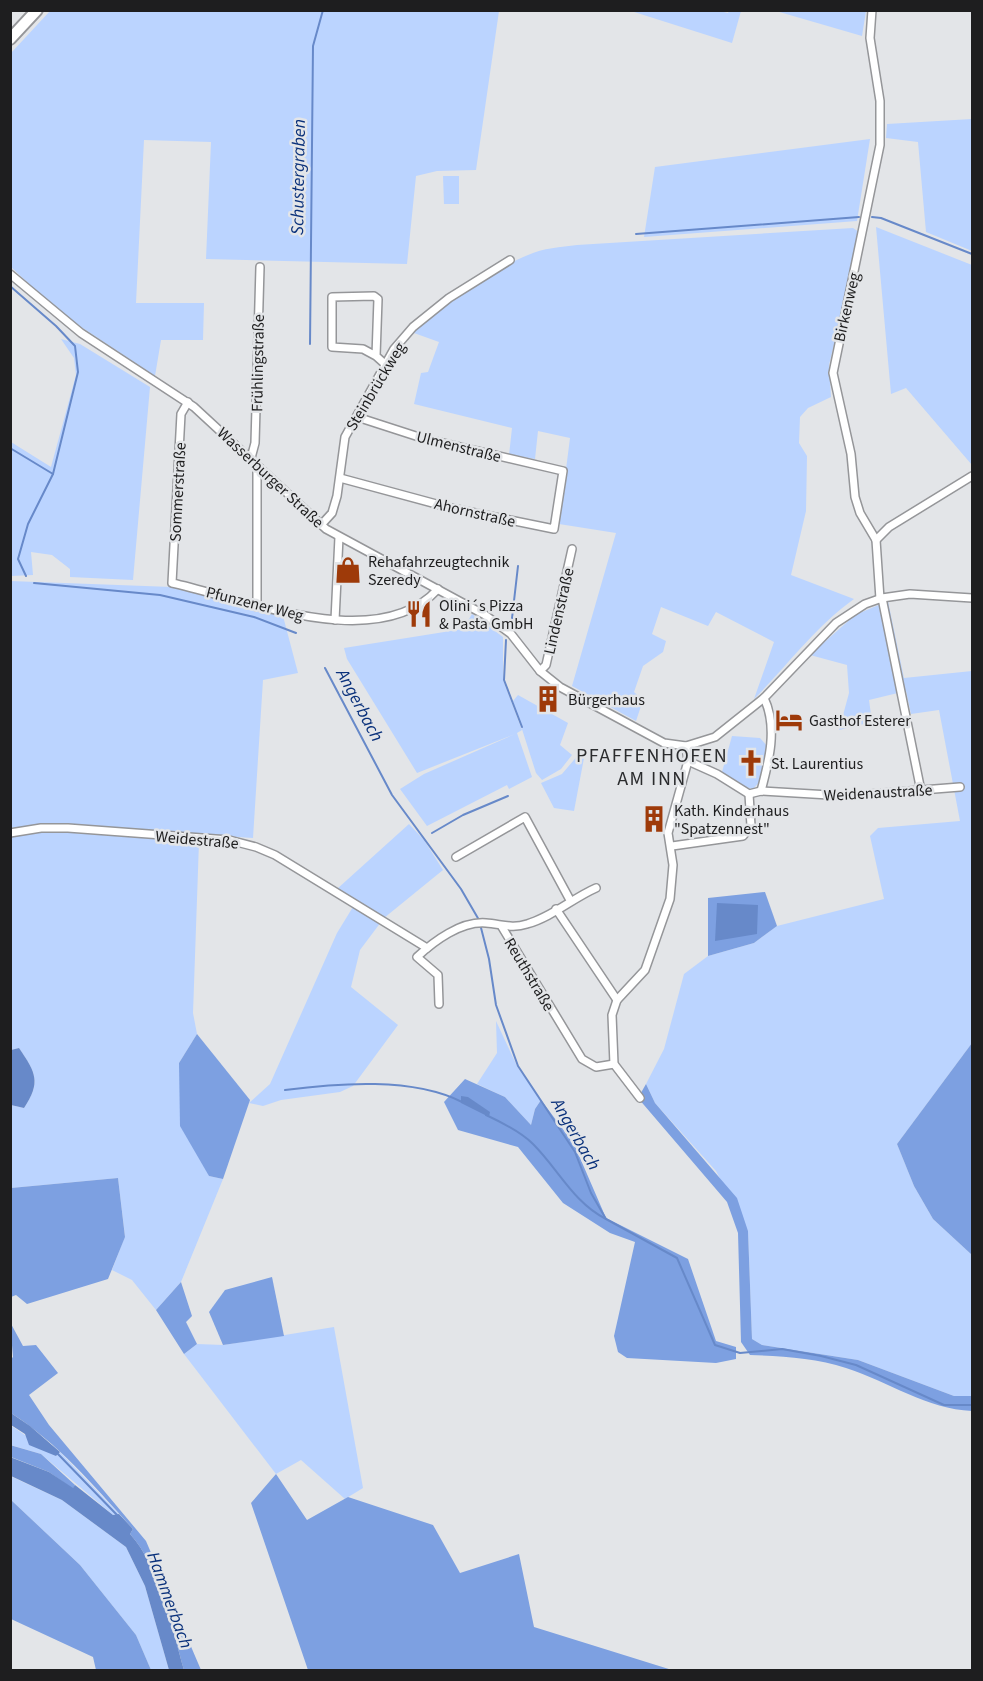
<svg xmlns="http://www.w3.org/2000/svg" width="983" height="1681" font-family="'Source Sans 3',sans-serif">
  <rect width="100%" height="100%" fill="#e3e5e8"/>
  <g fill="#bbd4ff">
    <path d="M50,11H499L476,170L437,171L416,176L407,264L206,259L211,142L144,140L136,303H204L203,340H161L155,376L60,313L11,267V53Z"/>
    <path d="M720,11L728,13L729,11H741L732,43L631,11Z"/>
    <path d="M776,11H866L862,36Z"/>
    <path d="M972,119V251L926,232L918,142L886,138L887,124Z"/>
    <path d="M870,139L857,221L644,237L655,167Z"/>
    <path d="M443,176H459V204H444Z"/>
    <path d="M876,227L972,265V465L906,388L891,394Z"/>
    <path d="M853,228L859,232V240L829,365L831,397L808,408L800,417L799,443L807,456L806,511L791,575L854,599C815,627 788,665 754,699L774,642L716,612L708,626L661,607L652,634L666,641L663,652L643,666L634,692L643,700L636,721L572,686L616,533L559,524L570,438L538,431L535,459L509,455L512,428L414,404L421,373L428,372L439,342L414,333C438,303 492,270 528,255C543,248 561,247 577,245Z"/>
    <path d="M61,339L80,344L150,387L133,580L70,577V569L52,555L31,552L33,575L11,576V442L51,467L76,375L74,358Z"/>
    <path d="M10,581L172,587L283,616L298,673L263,680L253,838L56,825L11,829Z"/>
    <path d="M888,601L904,678L972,671V1043L897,1144L914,1186L933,1219L972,1255V1396H954L858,1360L762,1345L752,1339L748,1231L716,1171L655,1103L646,1084L664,1049L684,974L708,956L754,943L777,926L884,899L870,836L878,828L960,821L939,710L911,714L906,691L869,700L872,722L839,730L849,693L847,665L810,655L855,615Z"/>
    <path d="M472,614L503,637V680L522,730L517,733L532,777L509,789L507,785L427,826L400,789L424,774L515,734L417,773L347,659L344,648L463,629Z"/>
    <path d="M518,695L568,723L560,745L572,755L561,769L542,780L536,773L513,701Z"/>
    <path d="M732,736L760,738L768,747L762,779L753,789L745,787L722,772Z"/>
    <path d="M579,754L584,758L574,811L554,808L541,783L562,774Z"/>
    <path d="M409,824L424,840L443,870L384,918L360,950L351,987L398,1025L353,1086L340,1092L281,1100L263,1106L249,1103L270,1084L337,933L356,902L337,889Z"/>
    <path d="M47,831L199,842L193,1013L197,1034L179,1063L209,1176L223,1179L181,1282L156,1310L132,1280L112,1270L125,1236L118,1178L11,1188V1105L24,1108C41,1082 36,1073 19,1048L11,1050V836Z"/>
    <path d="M496,1021L518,1068L541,1100L535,1109L531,1125L505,1097L477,1084L497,1053Z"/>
    <path d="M334,1327L363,1488L345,1499L301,1460L276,1474L184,1354L197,1344L223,1345Z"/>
    <path d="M10,1425L56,1456L60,1452L119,1514L113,1515L41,1454L11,1445Z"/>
    <path d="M10,1476L62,1500L126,1547L145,1586L169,1670H151L136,1635L80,1565L11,1500Z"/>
  </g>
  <g fill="#7da0e1">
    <path d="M765,892L777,926L754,943L708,956V898Z"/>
    <path d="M197,1034L250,1100L223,1179L209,1176L180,1126L179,1063Z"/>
    <path d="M972,1043V1255L933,1219L914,1186L897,1144Z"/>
    <path d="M465,1079L505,1097L531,1125L535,1109L541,1100L574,1144L606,1218L688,1259L716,1341L736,1347V1359L716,1363L627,1358L618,1352L614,1336L635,1242L610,1233L563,1203L518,1147L458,1130L444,1102Z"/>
    <path d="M646,1084L655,1103L737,1198L748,1231L752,1339L762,1345L858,1360L954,1396H972V1411C927,1409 889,1382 846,1368C816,1358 782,1356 750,1355L741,1342L738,1233L727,1202L638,1098Z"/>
    <path d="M118,1178L125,1237L108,1279L27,1304L16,1295L11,1297V1188Z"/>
    <path d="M272,1277L284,1336L223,1345L209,1312L225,1290Z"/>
    <path d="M181,1282L192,1316L186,1322L197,1344L184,1354L156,1310Z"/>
    <path d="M10,1322L23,1346L36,1345L58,1373L29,1395L49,1425L146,1541L201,1670H184C172,1628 160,1567 130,1534L133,1529C95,1487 59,1444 11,1413L10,1360L13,1357Z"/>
    <path d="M10,1445L41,1454L75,1485L73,1489L49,1472L11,1457Z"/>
    <path d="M276,1474L307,1520L348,1497L433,1525L460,1573L519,1554L534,1627L672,1670H308L251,1503Z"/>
    <path d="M11,1500L80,1565L136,1635L151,1670H96L93,1657L11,1619Z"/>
  </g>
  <g fill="#6789c9">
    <path d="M717,903L758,905L757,934L715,941Z"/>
    <path d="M19,1048C36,1073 41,1082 24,1108L11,1105V1050Z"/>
    <path d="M461,1096L468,1097L490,1112L489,1117L461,1103Z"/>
    <path d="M11,1413L30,1426L60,1452L56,1456L29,1445L25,1434L11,1425Z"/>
    <path d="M10,1457L49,1472L73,1488L75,1485L113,1515L119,1514L133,1529L130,1534C160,1567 172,1628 184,1670H169L145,1586L126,1547L62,1500L11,1476Z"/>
  </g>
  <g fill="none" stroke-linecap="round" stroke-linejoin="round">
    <g stroke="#6789c9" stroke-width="2">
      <path d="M872,217L881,218L972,254"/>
      <path d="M636,234L859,217"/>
      <path d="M10,286L56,326L75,346L78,372L53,474L28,524L18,559L26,576"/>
      <path d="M310,344L313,46L323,10"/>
      <path d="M10,448L53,474"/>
      <path d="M34,583L160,595L254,617L296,633"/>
      <path d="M511,627L518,566"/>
      <path d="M506,640L504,680L522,727"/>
      <path d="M325,668L392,795L461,889L479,920L489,959L496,1005L518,1066L575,1152L591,1193L606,1219L677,1258L715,1345L740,1353L782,1349L821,1356L856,1365L944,1405H972"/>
      <path d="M432,833L463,815L508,796"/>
      <path d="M285,1090C338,1083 413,1077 462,1102"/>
      <path d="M486,1115C501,1122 521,1132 533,1144C559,1170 573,1202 606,1219"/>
      <path d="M57,1453L118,1516"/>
    </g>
    <defs>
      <g id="minor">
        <path d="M872,10L870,38L880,101V145L833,373L851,454L855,497L860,513L876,540L880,599"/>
        <path d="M10,274L81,333L194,407L326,529L485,615L511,634L540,671L560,687L664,743L686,746L715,737L764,698L836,623L865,604L882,598L910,594L972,598"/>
        <path d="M376,356L363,349L332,347V297L374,296L378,299L376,356L386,365"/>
        <path d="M188,402L181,414L172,583C245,599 378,655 438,589"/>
        <path d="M251,458L255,443L260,267"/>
        <path d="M340,478L451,508L554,529L563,471L422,438L357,417"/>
        <path d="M321,525L332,513L337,496L345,437L394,349L413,327L449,298L510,260"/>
        <path d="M876,540L889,527L972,476"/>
        <path d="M882,598L921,791"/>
        <path d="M257,607V472L259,467"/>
        <path d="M335,620L339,537"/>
        <path d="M540,671L546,665L572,549"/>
        <path d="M688,761L717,774L749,794L761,791L846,796L960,787"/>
        <path d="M761,791C769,761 778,727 764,698"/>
        <path d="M10,833L41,828H68L229,840L256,847L275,855L427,948"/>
        <path d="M672,846L743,836L751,826L749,794"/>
        <path d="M456,857L525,817L570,900"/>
        <path d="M556,909L617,1000"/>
        <path d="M502,927L582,1059L596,1067L614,1064"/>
        <path d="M439,1004L438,975L417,957C434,941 461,921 486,923C501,924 512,929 527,924C552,917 573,898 596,888"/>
        <path d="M640,1098L614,1064L612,1015L617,1000L645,970L670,899L673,865L668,833L688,761L686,746"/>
      </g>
      <path id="secondary" d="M10,39L37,10"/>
    </defs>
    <use href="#minor" stroke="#959699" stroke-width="10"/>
    <use href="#secondary" stroke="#959699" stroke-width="14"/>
    <use href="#minor" stroke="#fff" stroke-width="7"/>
    <use href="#secondary" stroke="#fff" stroke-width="10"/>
  </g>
  <defs>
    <symbol id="shop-bare" viewBox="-9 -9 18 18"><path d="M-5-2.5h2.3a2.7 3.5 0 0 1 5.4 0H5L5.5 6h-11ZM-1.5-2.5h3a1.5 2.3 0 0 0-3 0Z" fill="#9e3a09" stroke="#e3e5e8" stroke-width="2.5" paint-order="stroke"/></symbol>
    <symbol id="restaurant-bare" viewBox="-9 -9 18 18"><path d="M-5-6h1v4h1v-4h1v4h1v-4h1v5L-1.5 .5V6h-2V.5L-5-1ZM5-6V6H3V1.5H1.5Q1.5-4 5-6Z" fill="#9e3a09" stroke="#e3e5e8" stroke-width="2.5" paint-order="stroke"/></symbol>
    <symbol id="building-bare" viewBox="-9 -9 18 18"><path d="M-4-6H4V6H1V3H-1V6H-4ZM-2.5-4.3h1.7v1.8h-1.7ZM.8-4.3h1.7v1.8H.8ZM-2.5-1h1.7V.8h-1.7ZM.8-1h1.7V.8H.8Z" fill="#9e3a09" stroke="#e3e5e8" stroke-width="2.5" paint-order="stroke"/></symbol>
    <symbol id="hotel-bare" viewBox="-9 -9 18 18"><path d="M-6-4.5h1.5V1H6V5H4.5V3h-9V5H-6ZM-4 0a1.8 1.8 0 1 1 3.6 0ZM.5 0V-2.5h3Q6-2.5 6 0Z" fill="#9e3a09" stroke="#e3e5e8" stroke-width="2.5" paint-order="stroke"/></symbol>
    <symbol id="church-bare" viewBox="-9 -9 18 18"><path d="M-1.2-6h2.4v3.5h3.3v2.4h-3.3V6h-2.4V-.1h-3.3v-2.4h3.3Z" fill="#9e3a09" stroke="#e3e5e8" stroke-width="2.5" paint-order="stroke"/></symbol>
  </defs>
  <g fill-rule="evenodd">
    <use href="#shop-bare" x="329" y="551" width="38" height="38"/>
    <use href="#restaurant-bare" x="400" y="595" width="38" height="38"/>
    <use href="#building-bare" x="529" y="680" width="38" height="38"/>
    <use href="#hotel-bare" x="770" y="701" width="38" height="38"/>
    <use href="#church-bare" x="732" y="744" width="38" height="38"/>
    <use href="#building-bare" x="635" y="800" width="38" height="38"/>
  </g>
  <g text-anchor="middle" stroke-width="5" stroke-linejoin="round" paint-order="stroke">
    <g font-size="16" fill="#1e1e1f" stroke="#e3e5e8">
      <text transform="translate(846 307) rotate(-77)" y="6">Birkenweg</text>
      <text transform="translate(257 363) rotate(-89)" y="6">Frühlingstraße</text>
      <text transform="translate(375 386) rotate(-59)" y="6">Steinbrückweg</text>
      <text transform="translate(459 446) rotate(14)" y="6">Ulmenstraße</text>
      <text transform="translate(271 477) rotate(43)" y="6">Wasserburger Straße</text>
      <text transform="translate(177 492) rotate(-87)" y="6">Sommerstraße</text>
      <text transform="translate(475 512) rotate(13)" y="6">Ahornstraße</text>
      <text transform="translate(255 603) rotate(14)" y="6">Pfunzener Weg</text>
      <text transform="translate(558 611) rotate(-77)" y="6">Lindenstraße</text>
      <text transform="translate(878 792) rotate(-3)" y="6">Weidenaustraße</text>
      <text transform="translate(197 839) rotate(5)" y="6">Weidestraße</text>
      <text transform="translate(530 974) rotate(59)" y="6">Reuthstraße</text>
    </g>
    <g font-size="16" fill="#1e1e1f" stroke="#e3e5e8" text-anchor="start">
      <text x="368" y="567">Rehafahrzeugtechnik<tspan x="368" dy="18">Szeredy</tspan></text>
      <text x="439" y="611">Olini´s Pizza<tspan x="439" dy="18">&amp; Pasta GmbH</tspan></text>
      <text x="568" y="705">Bürgerhaus</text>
      <text x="809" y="726">Gasthof Esterer</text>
      <text x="771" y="769">St. Laurentius</text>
      <text x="674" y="816">Kath. Kinderhaus<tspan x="674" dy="18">"Spatzennest"</tspan></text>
    </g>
    <g font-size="18" font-style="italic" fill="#0a317b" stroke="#e3e5e8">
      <text transform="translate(298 177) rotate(-89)" y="6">Schustergraben</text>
      <text transform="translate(360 705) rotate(62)" y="6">Angerbach</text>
      <text transform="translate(576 1134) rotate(60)" y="6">Angerbach</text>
      <text transform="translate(170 1600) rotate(70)" y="6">Hammerbach</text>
    </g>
    <g font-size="20" letter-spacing="1.5" fill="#2b2c2e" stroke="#e3e5e8">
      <text x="652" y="762">PFAFFENHOFEN<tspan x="652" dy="23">AM INN</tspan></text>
    </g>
  </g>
  <rect width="983" height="1681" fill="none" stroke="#1e1e1f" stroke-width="24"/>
</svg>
